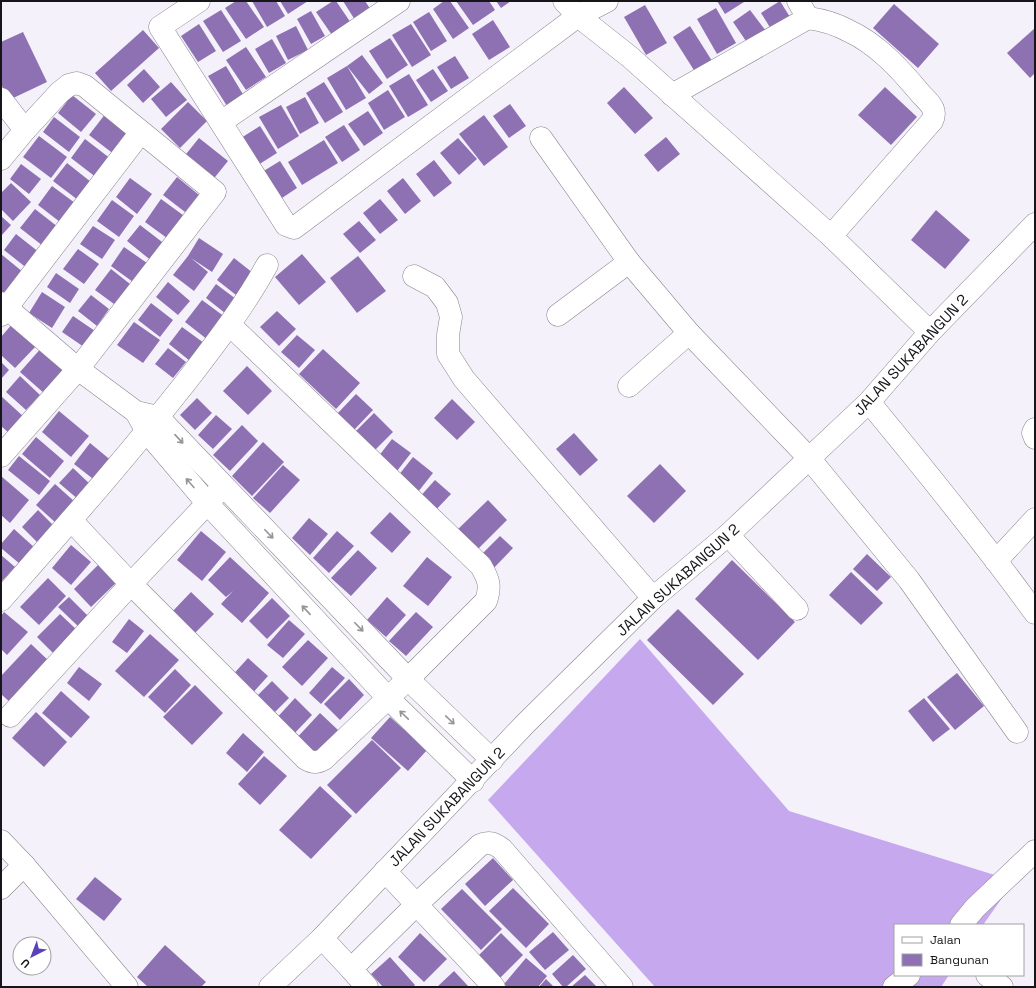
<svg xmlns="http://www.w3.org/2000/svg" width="1036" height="988" font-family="'Space Grotesk',sans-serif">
  <rect width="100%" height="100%" fill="#f5f1fb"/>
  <path fill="#c6a8ef" d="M640,639L789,811L1014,881L983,925H895V975H949L941,987H655L488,800Z"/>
  <g fill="#8e71b3">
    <path d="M236,1H246L264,27L246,39L225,8Z"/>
    <path d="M252,1H276L285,16L267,27Z"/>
    <path d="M280,1H308L288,14Z"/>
    <path d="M333,1H336L351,23L332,35L316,12Z"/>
    <path d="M343,1H365L371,10L355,20Z"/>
    <path d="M444,1H450L469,28L453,39L433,9Z"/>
    <path d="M456,1H489L495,10L473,25Z"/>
    <path d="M496,1H511L501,8Z"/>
    <path d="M717,1H743L744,2L725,14Z"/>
    <path d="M780,1L793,22L774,34L761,13Z"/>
    <path d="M894,4L939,44L918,68L873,28Z"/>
    <path d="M645,5L667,43L646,55L624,17Z"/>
    <path d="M716,8L736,43L717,54L697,19Z"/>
    <path d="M221,10L241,41L223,52L203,21Z"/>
    <path d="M750,10L766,31L748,44L733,22Z"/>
    <path d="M311,11L325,36L311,44L297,19Z"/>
    <path d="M429,12L447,41L431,51L413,22Z"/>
    <path d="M493,20L510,47L489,60L472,34Z"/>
    <path d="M199,24L216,51L198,62L181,36Z"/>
    <path d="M411,24L431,55L412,67L392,35Z"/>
    <path d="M296,26L308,50L288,60L276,36Z"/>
    <path d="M690,26L714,64L697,75L673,37Z"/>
    <path d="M1035,28V73L1030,78L1007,53Z"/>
    <path d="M143,30L159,48L111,91L95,73Z"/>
    <path d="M23,32L47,82L9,100L1,84V42Z"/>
    <path d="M390,38L408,65L387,79L369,51Z"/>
    <path d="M272,39L286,63L269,73L255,49Z"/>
    <path d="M246,47L266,77L246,90L226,60Z"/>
    <path d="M362,55L383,83L369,94L347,66L366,98L346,110L327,78L347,66Z"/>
    <path d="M455,56L469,78L451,89L437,67Z"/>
    <path d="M226,66L244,96L227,106L208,76Z"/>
    <path d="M144,69L160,87L143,103L127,85Z"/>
    <path d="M433,69L448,91L431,102L416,80Z"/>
    <path d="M409,74L428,105L408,117L389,86Z"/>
    <path d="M171,82L187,100L166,117L151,99Z"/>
    <path d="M324,82L343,112L325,123L306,93Z"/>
    <path d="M624,87L653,118L635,134L607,103Z"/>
    <path d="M885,87L917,117L891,145L858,115Z"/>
    <path d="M388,90L405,117L384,130L368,103Z"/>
    <path d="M72,95L96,114L81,132L58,113Z"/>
    <path d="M305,97L319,123L300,134L286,107Z"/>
    <path d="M188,102L207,121L180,148L161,129Z"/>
    <path d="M510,104L526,126L509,138L493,116Z"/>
    <path d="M281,105L299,136L278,149L259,117Z"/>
    <path d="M368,111L383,133L364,146L348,124Z"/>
    <path d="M106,113L132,133L115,155L89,135Z"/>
    <path d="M484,115L508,147L484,166L459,134Z"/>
    <path d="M54,117L80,137L69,152L43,132Z"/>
    <path d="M344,125L360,150L342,162L325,137Z"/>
    <path d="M260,126L277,153L258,165L241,138Z"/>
    <path d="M39,136L67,157L51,178L23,157Z"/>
    <path d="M666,137L680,154L658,172L644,155Z"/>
    <path d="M199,138L228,161L207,187L178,164Z"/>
    <path d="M458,138L477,159L459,175L440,153Z"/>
    <path d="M85,139L111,159L97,178L71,158Z"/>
    <path d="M324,140L338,163L302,185L288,162Z"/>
    <path d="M434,160L452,183L434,197L416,174Z"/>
    <path d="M280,161L297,188L279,200L262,172Z"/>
    <path d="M67,163L91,182L78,200L53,181Z"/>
    <path d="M21,164L41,179L29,194L10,179Z"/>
    <path d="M177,177L199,195L185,212L163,195Z"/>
    <path d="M130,178L152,194L137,214L116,197Z"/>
    <path d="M403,178L421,201L405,214L387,191Z"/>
    <path d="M11,183L31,202L13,221L1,209V193Z"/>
    <path d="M52,186L75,203L60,222L38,205Z"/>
    <path d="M161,199L187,218L171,241L145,222Z"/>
    <path d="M380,199L398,220L380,234L363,213Z"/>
    <path d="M112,200L134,216L119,237L97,221Z"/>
    <path d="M35,209L58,227L43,246L20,228Z"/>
    <path d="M936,210L970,240L945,269L911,240Z"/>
    <path d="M1,216L11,225L1,236Z"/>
    <path d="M359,221L376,240L360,253L343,234Z"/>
    <path d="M140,225L166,245L153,262L127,241Z"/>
    <path d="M93,226L115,240L102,259L80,244Z"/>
    <path d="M16,234L40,253L28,269L4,250Z"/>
    <path d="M199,238L223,254L212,272L191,258L208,272L194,291L173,275L188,256Z"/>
    <path d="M124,247L147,263L133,282L111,266Z"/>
    <path d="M78,249L99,264L84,284L63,269Z"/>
    <path d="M1,254L29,277L10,300L1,293Z"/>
    <path d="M302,254L326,282L299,305L275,277Z"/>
    <path d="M358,256L386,291L357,313L330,278Z"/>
    <path d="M234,258L253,273L236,295L217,280Z"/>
    <path d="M111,269L130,284L114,304L95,290Z"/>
    <path d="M56,273L79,289L70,303L47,287Z"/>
    <path d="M168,282L190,301L178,315L156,297Z"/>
    <path d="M216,284L236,299L225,313L206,298Z"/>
    <path d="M42,292L65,307L52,328L29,313Z"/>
    <path d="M91,295L109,309L97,326L78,311Z"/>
    <path d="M202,300L225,317L208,340L185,322Z"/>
    <path d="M151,303L173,320L160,337L138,320Z"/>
    <path d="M277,311L296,329L279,346L260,327Z"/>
    <path d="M73,316L95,331L84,347L62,332Z"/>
    <path d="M134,322L160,340L143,363L117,345Z"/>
    <path d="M13,323L37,345L15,368L1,355V337Z"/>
    <path d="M182,327L204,343L190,361L169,344Z"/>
    <path d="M297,335L315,350L299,368L281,352Z"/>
    <path d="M43,346L68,367L45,394L20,372Z"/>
    <path d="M168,348L186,362L173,378L155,364Z"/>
    <path d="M323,349L360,383L336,409L299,374Z"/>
    <path d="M1,362L9,370L1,379Z"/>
    <path d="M247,366L272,391L248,415L223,391Z"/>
    <path d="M20,376L40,395L26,410L6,392Z"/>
    <path d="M356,394L373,410L354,430L337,414Z"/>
    <path d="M1,396L24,417L9,433L1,426Z"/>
    <path d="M197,398L212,413L195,430L180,415Z"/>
    <path d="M452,399L475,422L457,440L434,418Z"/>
    <path d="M59,411L89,436L71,457L42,432Z"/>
    <path d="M374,413L393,432L374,451L355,432Z"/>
    <path d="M216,415L232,429L213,449L198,435Z"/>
    <path d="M242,425L258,441L230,471L213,455Z"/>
    <path d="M574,433L598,460L580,476L556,449Z"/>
    <path d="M36,437L64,461L50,478L22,454Z"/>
    <path d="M392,439L411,453L397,471L378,457Z"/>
    <path d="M263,442L284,462L252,496L232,476Z"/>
    <path d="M90,443L113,462L97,482L74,464Z"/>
    <path d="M19,456L50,481L39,495L8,470Z"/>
    <path d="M413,457L433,473L418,492L398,476Z"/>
    <path d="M660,464L686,491L654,523L627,496Z"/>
    <path d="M283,465L300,480L270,513L253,498Z"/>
    <path d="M73,468L92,486L79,500L59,483Z"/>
    <path d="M1,476L29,500L10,523L1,515Z"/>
    <path d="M435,480L451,494L432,514L417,500Z"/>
    <path d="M55,484L75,502L56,523L36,505Z"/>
    <path d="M488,500L507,520L472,555L453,534Z"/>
    <path d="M38,510L57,529L41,546L22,527Z"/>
    <path d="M390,512L411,532L392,553L370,533Z"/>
    <path d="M309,518L328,534L310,555L292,538Z"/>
    <path d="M14,529L35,548L20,564L1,548V544Z"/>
    <path d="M201,531L226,552L202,581L177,560Z"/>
    <path d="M337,531L354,546L329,573L313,558Z"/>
    <path d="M500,536L513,548L489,573L476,560Z"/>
    <path d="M71,545L91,562L71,585L52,568Z"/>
    <path d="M358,550L377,568L351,596L331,578Z"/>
    <path d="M867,554L891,577L877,591L853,569Z"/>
    <path d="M1,555L15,567L1,582Z"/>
    <path d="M230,557L269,593L242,623L221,604L233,591L226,597L208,580Z"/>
    <path d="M427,557L452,577L428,606L403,586Z"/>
    <path d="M732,560L795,622L758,660L695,599Z"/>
    <path d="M102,561L120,579L91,607L74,589Z"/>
    <path d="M851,572L883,603L861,625L829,595Z"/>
    <path d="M48,578L66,596L39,625L20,607Z"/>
    <path d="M191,592L214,614L194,634L171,613Z"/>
    <path d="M69,597L91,619L81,629L58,607Z"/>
    <path d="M387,597L406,615L386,637L367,620Z"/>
    <path d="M272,598L290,616L267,639L249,621Z"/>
    <path d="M678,609L744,674L713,705L647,640Z"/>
    <path d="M4,612L28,632L7,655L1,649V616Z"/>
    <path d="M416,612L433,627L406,656L389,641Z"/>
    <path d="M60,614L79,632L56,656L37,637Z"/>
    <path d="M129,619L144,631L127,653L112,642Z"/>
    <path d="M289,620L305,634L283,658L267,645Z"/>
    <path d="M150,634L179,660L144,697L115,671Z"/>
    <path d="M308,640L328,658L302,686L282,667Z"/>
    <path d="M31,644L51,663L13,705L1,694V676Z"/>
    <path d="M248,658L268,676L249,697L229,679Z"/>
    <path d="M79,667L102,684L89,701L67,683Z"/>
    <path d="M332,667L345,678L321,704L309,693Z"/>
    <path d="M175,669L191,685L165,713L148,697Z"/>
    <path d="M957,673L984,706L955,730L927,697Z"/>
    <path d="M349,679L364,695L340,720L324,704Z"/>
    <path d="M272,681L289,698L269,718L252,701Z"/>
    <path d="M195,685L223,713L192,745L163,717Z"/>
    <path d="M61,691L90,717L71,738L42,713Z"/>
    <path d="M295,698L312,715L290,738L273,722Z"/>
    <path d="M924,698L950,729L933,742L908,711Z"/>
    <path d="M36,712L67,742L44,767L12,738Z"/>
    <path d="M320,713L338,730L310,760L292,743Z"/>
    <path d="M390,717L427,750L408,771L371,738Z"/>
    <path d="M243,733L264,752L247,772L226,753Z"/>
    <path d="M372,740L401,768L356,814L327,785Z"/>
    <path d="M264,756L287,776L260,805L238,784Z"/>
    <path d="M320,786L352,816L311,859L279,830Z"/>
    <path d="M493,858L513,880L485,906L465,884Z"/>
    <path d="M95,877L122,899L104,921L76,899Z"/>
    <path d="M513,888L549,924L526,948L489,911Z"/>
    <path d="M462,889L502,929L481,950L441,909Z"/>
    <path d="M553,932L569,950L545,970L529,952Z"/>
    <path d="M420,933L447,959L424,982L398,957Z"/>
    <path d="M501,933L523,955L500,978L478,956Z"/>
    <path d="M165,945L206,982L201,987H148L137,977Z"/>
    <path d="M573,955L586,969L566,987H563L552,974Z"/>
    <path d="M390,957L415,985L413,987H383L371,974Z"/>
    <path d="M526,958L547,976L538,987H507L504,984Z"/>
    <path d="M454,971L469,987H437Z"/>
    <path d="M585,975L597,987H571Z"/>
    <path d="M546,979L554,987H539Z"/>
  </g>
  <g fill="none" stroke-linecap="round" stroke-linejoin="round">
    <defs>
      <g id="minor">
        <path d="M199,1L160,27L286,225L294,228L578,16L607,1"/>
        <path d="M564,1L578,16L630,57L831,236L930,332"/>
        <path d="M798,1L808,18C823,20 836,24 849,31C877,44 900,69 920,93C924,98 931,103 933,109C935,114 934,117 932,121L831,236"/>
        <path d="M672,95L808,18"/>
        <path d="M1,99L25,130"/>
        <path d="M221,122L399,1"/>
        <path d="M541,138L629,262L689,333L809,458L909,580L1017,732"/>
        <path d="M1,159L25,130L60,92L69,85L77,83L85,86L215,192L78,369L1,456"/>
        <path d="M414,276L435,287L447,303L451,317L448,335V354L464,379L653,598"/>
        <path d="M1,303L78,369L136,412L158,417L408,679L492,760"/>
        <path d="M1,315L141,132"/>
        <path d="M558,315L629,262"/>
        <path d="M629,386L689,333"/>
        <path d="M869,402C926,471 982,540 1035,613"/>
        <path d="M136,412L147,432L208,504L388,698L473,781"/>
        <path d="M1035,429L1033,433L1035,438"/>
        <path d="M71,520L131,584L306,759C313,763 317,763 324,759L408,679L486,601C491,586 489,580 481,566L230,325"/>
        <path d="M728,535L797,609"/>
        <path d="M996,561L1035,519"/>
        <path d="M1,600C64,528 127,457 186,382C215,344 244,307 267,265"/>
        <path d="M10,716L131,584L218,492"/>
        <path d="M1,841L24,865L127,987"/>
        <path d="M385,871L494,987"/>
        <path d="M1,888L24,865"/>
        <path d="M961,925L975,908L1035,851"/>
        <path d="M322,938L351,969"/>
        <path d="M987,975L1002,987"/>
        <path d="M270,987L322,938L525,724L653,598L728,535L869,402L930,332L1035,224"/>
        <path d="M367,987L351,969L417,904L480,845C489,841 494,843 502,849L622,987"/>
        <path d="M894,987L909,975"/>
      </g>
    </defs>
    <use href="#minor" stroke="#88848d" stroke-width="23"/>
    <use href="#minor" stroke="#fff" stroke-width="22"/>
  </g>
  <defs><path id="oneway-shaft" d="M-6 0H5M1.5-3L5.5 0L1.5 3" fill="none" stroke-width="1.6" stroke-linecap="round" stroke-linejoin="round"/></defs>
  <g stroke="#969698">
    <use href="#oneway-shaft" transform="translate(179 439) rotate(47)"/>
    <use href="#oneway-shaft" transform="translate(190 483) rotate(-131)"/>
    <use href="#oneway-shaft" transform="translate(269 534) rotate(46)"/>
    <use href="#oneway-shaft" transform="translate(306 610) rotate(-133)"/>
    <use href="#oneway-shaft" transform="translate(359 627) rotate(46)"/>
    <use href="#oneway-shaft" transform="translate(404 715) rotate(-136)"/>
    <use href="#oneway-shaft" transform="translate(450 720) rotate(44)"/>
  </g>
  <g text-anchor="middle" stroke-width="4" stroke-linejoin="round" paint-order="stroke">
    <g font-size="15" fill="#161519" stroke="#fff">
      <text transform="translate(911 355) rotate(-47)" y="5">JALAN SUKABANGUN 2</text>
      <text transform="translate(678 580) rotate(-42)" y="5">JALAN SUKABANGUN 2</text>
      <text transform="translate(447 807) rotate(-46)" y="5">JALAN SUKABANGUN 2</text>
    </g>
  </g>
  <rect width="1036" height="988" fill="none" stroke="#161519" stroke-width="4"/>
  <rect x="894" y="924" width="130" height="52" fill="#ffffff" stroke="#a2a1a3"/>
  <rect x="902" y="937" width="20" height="6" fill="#ffffff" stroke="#a2a1a3"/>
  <text x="930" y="944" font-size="12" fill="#161519">Jalan</text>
  <rect x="902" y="954" width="20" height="12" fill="#8e71b3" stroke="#a2a1a3"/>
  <text x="930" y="964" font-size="12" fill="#161519">Bangunan</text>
  <g transform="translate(32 956) rotate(222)"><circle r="19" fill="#ffffff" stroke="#a2a1a3"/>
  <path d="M0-3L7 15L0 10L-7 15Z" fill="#5b42ba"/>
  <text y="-6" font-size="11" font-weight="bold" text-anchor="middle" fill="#161519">U</text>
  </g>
</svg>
